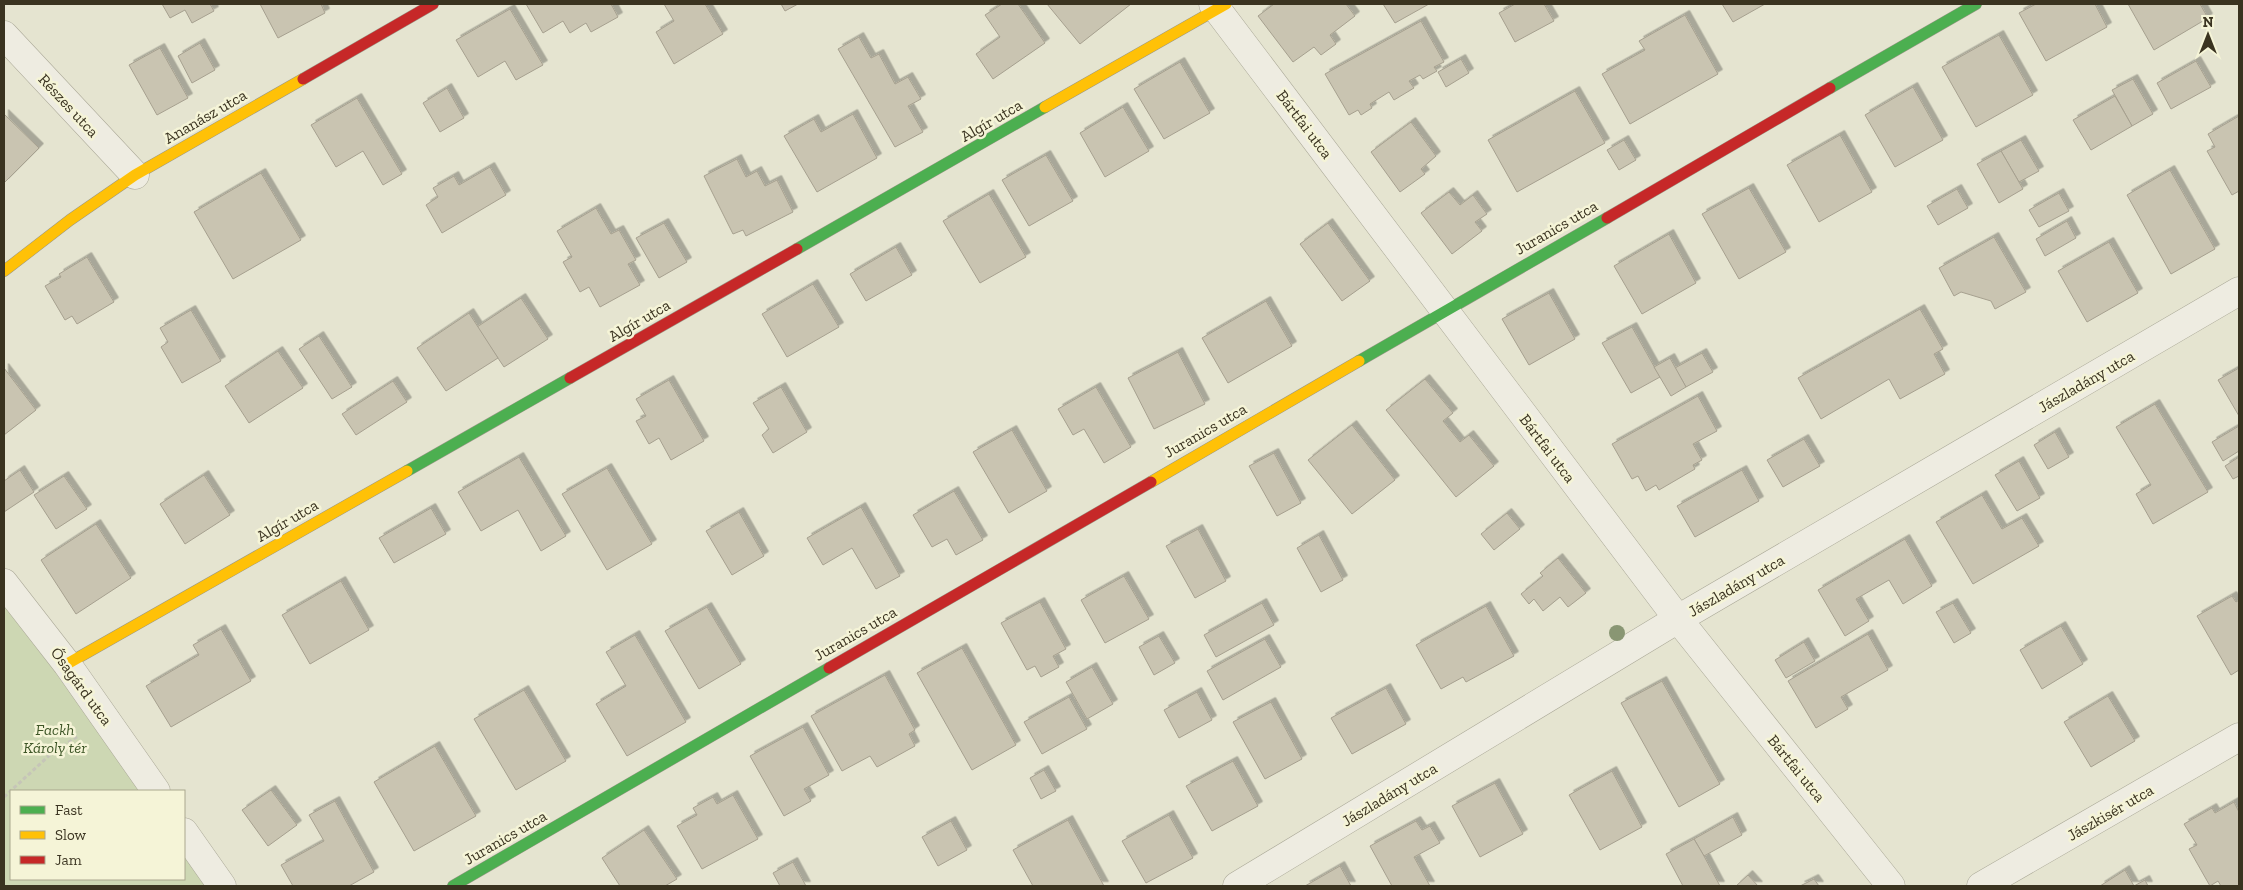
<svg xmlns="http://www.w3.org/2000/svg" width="2243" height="890" font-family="'Zilla Slab',serif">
  <defs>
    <filter id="shadow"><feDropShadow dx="4.5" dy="-4.5" stdDeviation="0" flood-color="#0004"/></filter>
  </defs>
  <rect width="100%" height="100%" fill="#e5e4d0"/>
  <path fill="#cdd7b3" d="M4,583L156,791H11V879H184V832L222,886H4Z"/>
  <g fill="#c9c4b1" stroke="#a6a08f" filter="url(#shadow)">
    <path d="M162,4H210L214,11L192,23L185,10L170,18Z"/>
    <path d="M260,4H321L325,13L278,38Z"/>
    <path d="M526,4H611L618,17L591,32L586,23L570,33L563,21L543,33Z"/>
    <path d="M664,4H705L723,34L674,64L656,32L674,21Z"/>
    <path d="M781,4H798L785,11Z"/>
    <path d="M1002,4H1018L1045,43L993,79L976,54L1000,37L985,15Z"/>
    <path d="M1047,4H1131L1080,44Z"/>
    <path d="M1274,4H1346L1355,16L1330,35L1336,44L1321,55L1314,47L1293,62L1258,16Z"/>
    <path d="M1383,4H1429L1395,23Z"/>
    <path d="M1515,4H1544L1554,21L1515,42L1499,13Z"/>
    <path d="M1722,4H1765L1733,22Z"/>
    <path d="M2036,4H2095L2107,27L2046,61L2019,13Z"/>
    <path d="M2128,4H2200L2208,18L2154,50Z"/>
    <path d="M510,9L543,65L516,80L505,61L478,77L456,40Z"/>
    <path d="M1685,15L1718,74L1630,124L1602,74L1645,50L1639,41Z"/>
    <path d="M1421,21L1444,62L1434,67L1437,71L1423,79L1420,75L1409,81L1414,88L1394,100L1389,92L1370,104L1372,108L1361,115L1358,110L1349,115L1325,74Z"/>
    <path d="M1999,35L2033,95L1976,127L1942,67Z"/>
    <path d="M859,37L871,58L879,54L895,84L908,77L921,99L908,106L923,132L895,147L838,49Z"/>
    <path d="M200,43L215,70L192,83L178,56Z"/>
    <path d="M160,48L188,98L157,115L129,65Z"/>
    <path d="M1461,59L1469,73L1446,87L1438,72Z"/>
    <path d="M2196,61L2211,87L2171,109L2157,83Z"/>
    <path d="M1180,62L1210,113L1164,139L1134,89Z"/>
    <path d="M2133,79L2153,114L2132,126L2112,90Z"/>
    <path d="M1913,87L1943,140L1895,167L1865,115Z"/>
    <path d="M447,88L464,118L440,132L423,103Z"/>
    <path d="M1575,91L1605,143L1517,192L1488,140Z"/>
    <path d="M2115,96L2132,126L2091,150L2073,120Z"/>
    <path d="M357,98L402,174L383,185L363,151L336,167L311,125Z"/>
    <path d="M1123,107L1149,151L1105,177L1080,133Z"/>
    <path d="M4,114L39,148L4,183Z"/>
    <path d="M853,114L877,158L817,192L784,136L814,119L821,132Z"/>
    <path d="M2239,116V191L2232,195L2207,151L2215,147L2208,134Z"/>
    <path d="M1411,122L1436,156L1421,169L1425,174L1400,192L1371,152Z"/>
    <path d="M1840,135L1872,192L1819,222L1787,165Z"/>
    <path d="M1624,140L1636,160L1619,170L1607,150Z"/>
    <path d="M2021,140L2039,171L2019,182L2001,151Z"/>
    <path d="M2001,151L2023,189L1999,203L1977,164Z"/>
    <path d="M1046,155L1073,201L1029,226L1002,180Z"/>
    <path d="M737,159L746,177L757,171L765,186L777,180L793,212L746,236L743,230L733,234L704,176Z"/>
    <path d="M490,167L506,195L442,233L426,205L438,197L433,188L454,176L459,185Z"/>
    <path d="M2170,170L2215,249L2171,274L2127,195Z"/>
    <path d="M261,173L301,240L233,279L194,212Z"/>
    <path d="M1749,188L1786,252L1739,279L1702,214Z"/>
    <path d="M1957,189L1968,208L1938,225L1927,206Z"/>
    <path d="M1449,192L1460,205L1473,195L1487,214L1475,222L1482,231L1452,254L1421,213Z"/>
    <path d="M2059,193L2069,211L2039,227L2029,210Z"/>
    <path d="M989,194L1026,257L980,283L943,221Z"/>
    <path d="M596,208L611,234L619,230L636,260L628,264L640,285L600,307L589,287L580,292L563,262L572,257L557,231Z"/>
    <path d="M2067,221L2076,238L2045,256L2036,239Z"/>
    <path d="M664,223L687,262L659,278L636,238Z"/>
    <path d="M1328,223L1370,281L1342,301L1300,244Z"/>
    <path d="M1669,234L1696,283L1642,314L1614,266Z"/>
    <path d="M1994,237L2026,292L1995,309L1991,301L1961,292L1954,296L1939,268Z"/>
    <path d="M2109,242L2138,293L2087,322L2058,271Z"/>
    <path d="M896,247L912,275L866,301L850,274Z"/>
    <path d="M87,257L114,302L77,324L72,316L65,320L45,286L61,277L59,274Z"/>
    <path d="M813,284L839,327L787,357L762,314Z"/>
    <path d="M1549,293L1575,339L1529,365L1502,319Z"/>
    <path d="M521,298L548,339L504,367L477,327Z"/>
    <path d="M1266,301L1292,346L1228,383L1202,338Z"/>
    <path d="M1920,309L1943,349L1934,354L1945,374L1900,399L1889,379L1821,419L1798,378Z"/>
    <path d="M191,310L221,361L182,383L161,347L168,342L160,328Z"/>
    <path d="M469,313L498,358L446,391L417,348Z"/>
    <path d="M1632,327L1660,377L1631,393L1602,343Z"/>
    <path d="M319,336L352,387L332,399L299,349Z"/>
    <path d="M278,351L303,388L249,423L225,386Z"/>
    <path d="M1178,352L1205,404L1154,429L1128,378Z"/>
    <path d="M1702,353L1713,372L1686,387L1675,368Z"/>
    <path d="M1670,358L1686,387L1671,396L1654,367Z"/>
    <path d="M4,368L36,410L4,435Z"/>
    <path d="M2239,368V416L2218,380Z"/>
    <path d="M1425,379L1453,413L1443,421L1460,442L1469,435L1494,466L1456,497L1386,410Z"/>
    <path d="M669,380L704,441L671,460L659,438L649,444L636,421L646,416L636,399Z"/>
    <path d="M393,381L407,402L356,435L342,414Z"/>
    <path d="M781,387L807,432L773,453L762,435L769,429L753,403Z"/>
    <path d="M1096,387L1131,447L1104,463L1084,429L1073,435L1058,409Z"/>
    <path d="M1698,396L1717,431L1693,444L1702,460L1693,465L1695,469L1659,490L1656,485L1646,491L1638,476L1632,479L1612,444Z"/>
    <path d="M2155,404L2208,492L2153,524L2136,494L2151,485L2116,427Z"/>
    <path d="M1352,425L1395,480L1352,514L1308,460Z"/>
    <path d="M2239,426V451L2223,461L2212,442Z"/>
    <path d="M1012,430L1047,491L1009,513L973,452Z"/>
    <path d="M2055,432L2069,457L2048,469L2034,445Z"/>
    <path d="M1804,439L1820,466L1783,487L1767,460Z"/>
    <path d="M1274,453L1301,503L1277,516L1249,466Z"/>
    <path d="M519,457L566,536L541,551L518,510L481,531L458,492Z"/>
    <path d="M2239,457V476L2233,479L2225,466Z"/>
    <path d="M2019,461L2040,498L2017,511L1995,475Z"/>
    <path d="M607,468L652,544L607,570L562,494Z"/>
    <path d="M20,470L34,492L4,512V481Z"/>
    <path d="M1742,470L1759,501L1695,537L1677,506Z"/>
    <path d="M204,475L230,515L185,544L160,504Z"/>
    <path d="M64,476L87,509L56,529L34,495Z"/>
    <path d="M954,491L983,540L956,555L947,539L932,547L913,515Z"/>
    <path d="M1982,495L2002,529L2022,518L2039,546L1973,584L1936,522Z"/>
    <path d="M861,507L900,576L876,589L852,548L823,565L807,538Z"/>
    <path d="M431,508L446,534L394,563L379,538Z"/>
    <path d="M739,512L764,556L732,575L706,531Z"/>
    <path d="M1507,513L1520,529L1494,550L1481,534Z"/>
    <path d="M96,524L131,578L76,614L41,560Z"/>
    <path d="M1198,529L1226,581L1195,598L1166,546Z"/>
    <path d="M1319,535L1343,580L1321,592L1297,548Z"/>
    <path d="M1905,539L1932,586L1903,604L1889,580L1856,599L1869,621L1845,636L1818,590Z"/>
    <path d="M1558,558L1586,593L1568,607L1560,597L1543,611L1534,599L1529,604L1521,594L1543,576L1540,573Z"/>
    <path d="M1124,576L1149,619L1105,643L1081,600Z"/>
    <path d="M341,581L369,630L310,664L282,615Z"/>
    <path d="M2232,596L2236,602L2239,600V670L2231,675L2197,616Z"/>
    <path d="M1040,602L1066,649L1053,656L1059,667L1041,677L1035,666L1027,670L1001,623Z"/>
    <path d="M1262,603L1274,625L1216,657L1204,635Z"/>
    <path d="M1953,603L1971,633L1954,643L1936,612Z"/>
    <path d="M1486,606L1514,656L1466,682L1463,677L1441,689L1416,645Z"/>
    <path d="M707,607L741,664L699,689L665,631Z"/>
    <path d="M2061,626L2083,664L2042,689L2020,650Z"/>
    <path d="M221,629L251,681L171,727L146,686L199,655L193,645Z"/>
    <path d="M1868,634L1888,670L1841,697L1848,709L1816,728L1788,681Z"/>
    <path d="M635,635L686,722L627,756L596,704L626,686L606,652Z"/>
    <path d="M1159,636L1175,663L1154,675L1139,647Z"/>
    <path d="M1265,639L1281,667L1223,700L1207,671Z"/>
    <path d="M1804,642L1815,661L1786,678L1775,660Z"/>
    <path d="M962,648L1016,745L972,770L917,673Z"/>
    <path d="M1092,667L1113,704L1087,719L1066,682Z"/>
    <path d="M885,675L915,730L909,734L915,746L877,767L870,756L842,771L811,716Z"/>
    <path d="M1662,681L1720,784L1679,807L1621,703Z"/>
    <path d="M1386,688L1406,724L1352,754L1331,718Z"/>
    <path d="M524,690L566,761L516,790L474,719Z"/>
    <path d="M1197,692L1212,720L1179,738L1164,710Z"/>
    <path d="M2108,696L2135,741L2091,767L2064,722Z"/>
    <path d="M1069,697L1087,729L1042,754L1024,722Z"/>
    <path d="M1271,702L1302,759L1265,779L1233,722Z"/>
    <path d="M803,727L829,775L804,789L811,801L784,816L750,756Z"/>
    <path d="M435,746L476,816L414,851L374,782Z"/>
    <path d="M1233,761L1258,806L1212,831L1186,786Z"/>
    <path d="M1044,770L1056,791L1041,799L1030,778Z"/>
    <path d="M1612,771L1642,827L1600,850L1569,795Z"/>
    <path d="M1495,783L1523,834L1480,857L1452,806Z"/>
    <path d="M271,790L297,825L268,846L242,810Z"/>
    <path d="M733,795L758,839L702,869L677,826L697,815L693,808L713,797L717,804Z"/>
    <path d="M335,801L374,872L349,886H293L281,865L324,841L309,815Z"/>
    <path d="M2234,802L2239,812V886H2221L2218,881L2210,886L2189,849L2197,845L2184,824L2212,808L2215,813Z"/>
    <path d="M1169,815L1193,858L1146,883L1122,841Z"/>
    <path d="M1733,817L1742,835L1704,856L1694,839Z"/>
    <path d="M1068,820L1104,886H1033L1013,850Z"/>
    <path d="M951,821L967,850L938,866L922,837Z"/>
    <path d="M1416,821L1422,830L1430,826L1440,843L1414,857L1430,886H1392L1370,846Z"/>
    <path d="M644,830L677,879L665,886H620L602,858Z"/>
    <path d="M1694,839L1704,856L1720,886H1683L1666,854Z"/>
    <path d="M793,862L806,886H780L773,873Z"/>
    <path d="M1340,866L1351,886H1305Z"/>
    <path d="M2125,870L2134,886L2145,880L2148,886H2100Z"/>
    <path d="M1748,875L1758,886H1736Z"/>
    <path d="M1814,879L1819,886H1800Z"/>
  </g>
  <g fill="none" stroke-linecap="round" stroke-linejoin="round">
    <defs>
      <g id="street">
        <path d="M1213,4L1678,619L1891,886"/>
        <path d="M4,35L135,175"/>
        <path d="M4,583L67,664L156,791"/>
        <path d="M184,832L222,886"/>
        <path d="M1237,886L1678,619L2239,291"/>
        <path d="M1981,886L2239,737"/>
      </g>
      <g id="fast">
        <path d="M1830,88L1976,4"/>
        <path d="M797,249L1045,107"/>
        <path d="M1359,361L1607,218"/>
        <path d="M407,471L570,378"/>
        <path d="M453,886L829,668"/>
      </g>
      <g id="slow">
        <path d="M1045,107L1226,4"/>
        <path d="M4,271L70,220L135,175L303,79"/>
        <path d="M1151,482L1359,361"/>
        <path d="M67,664L407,471"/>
      </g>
      <g id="jam">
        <path d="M303,79L433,4"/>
        <path d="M1607,218L1830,88"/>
        <path d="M570,378L797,249"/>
        <path d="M829,668L1151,482"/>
      </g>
    </defs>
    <use href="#street" stroke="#aba998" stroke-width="29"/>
    <use href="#fast" stroke="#9a9888" stroke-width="12"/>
    <use href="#slow" stroke="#9a9888" stroke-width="12"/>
    <use href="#jam" stroke="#9a9888" stroke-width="12"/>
    <path stroke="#c6c5b8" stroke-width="3" stroke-dasharray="4 2.5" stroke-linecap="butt" d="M4,797L52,753L78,736"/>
    <use href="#street" stroke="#eeece1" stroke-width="28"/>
    <use href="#fast" stroke="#4caf50" stroke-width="11"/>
    <use href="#slow" stroke="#ffc107" stroke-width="11"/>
    <use href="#jam" stroke="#c62828" stroke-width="11"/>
  </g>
  <circle fill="#899673" cx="1617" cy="633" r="8"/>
  <g text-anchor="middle" stroke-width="5" stroke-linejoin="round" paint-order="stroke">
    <g font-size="16" fill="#3a3320" stroke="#f5f4d7">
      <text transform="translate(69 105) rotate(47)" y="6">Részes utca</text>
      <text transform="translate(205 116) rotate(-30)" y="6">Ananász utca</text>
      <text transform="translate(991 120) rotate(-30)" y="6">Algír utca</text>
      <text transform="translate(1305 124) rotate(53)" y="6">Bártfai utca</text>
      <text transform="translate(1556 227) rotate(-30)" y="6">Juranics utca</text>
      <text transform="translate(639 320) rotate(-30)" y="6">Algír utca</text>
      <text transform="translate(2086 381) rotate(-30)" y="6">Jászladány utca</text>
      <text transform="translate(1205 430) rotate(-30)" y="6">Juranics utca</text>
      <text transform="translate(1548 448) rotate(53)" y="6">Bártfai utca</text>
      <text transform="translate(287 520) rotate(-30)" y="6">Algír utca</text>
      <text transform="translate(1736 585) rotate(-30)" y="6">Jászladány utca</text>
      <text transform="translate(855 633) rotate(-30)" y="6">Juranics utca</text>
      <text transform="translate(82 686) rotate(54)" y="6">Ősagárd utca</text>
      <text transform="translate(1797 768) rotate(51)" y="6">Bártfai utca</text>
      <text transform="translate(1389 794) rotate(-31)" y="6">Jászladány utca</text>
      <text transform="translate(2110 812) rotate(-30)" y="6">Jászkisér utca</text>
      <text transform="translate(505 837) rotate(-30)" y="6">Juranics utca</text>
    </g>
    <g font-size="16" font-style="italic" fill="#3e5627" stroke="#f5f4d7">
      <text x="55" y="735">Fackh<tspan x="55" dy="18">Károly tér</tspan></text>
    </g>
  </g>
  <rect width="2243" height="890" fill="none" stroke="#3a3320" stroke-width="10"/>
  <rect x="10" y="790" width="175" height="90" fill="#f5f4d7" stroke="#aaa78e"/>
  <rect x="20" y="806" width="25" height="8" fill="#4caf50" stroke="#aaa78e"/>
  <text x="55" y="815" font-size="15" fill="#3a3320">Fast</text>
  <rect x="20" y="831" width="25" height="8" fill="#ffc107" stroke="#aaa78e"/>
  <text x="55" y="840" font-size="15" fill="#3a3320">Slow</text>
  <rect x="20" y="856" width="25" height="8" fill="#c62828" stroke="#aaa78e"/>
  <text x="55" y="865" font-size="15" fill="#3a3320">Jam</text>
  <g transform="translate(2208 35)" stroke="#f5f4d7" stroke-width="4" paint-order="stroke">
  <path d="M0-4L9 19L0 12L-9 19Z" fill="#3a3320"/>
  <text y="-8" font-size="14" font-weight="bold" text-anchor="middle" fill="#3a3320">N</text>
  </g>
</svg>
